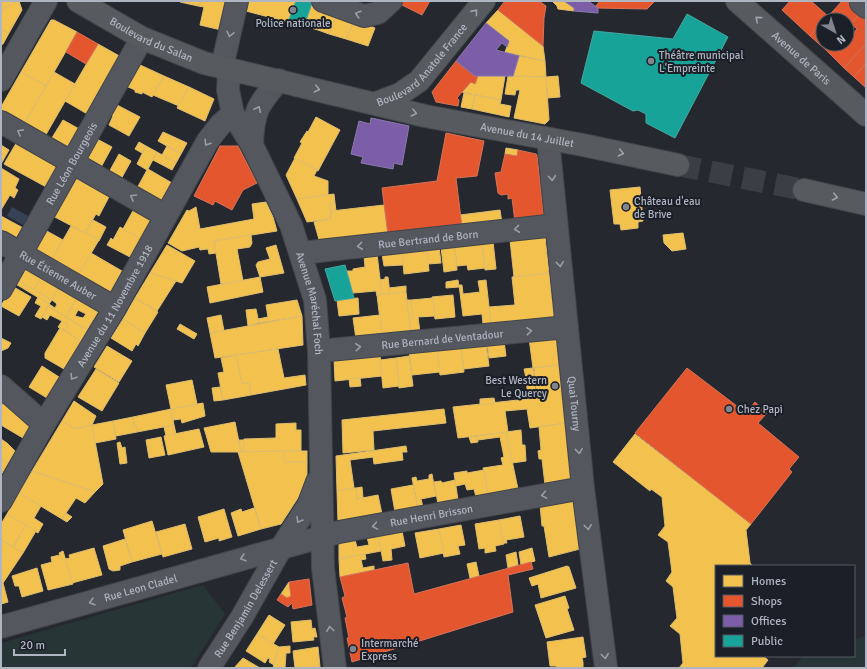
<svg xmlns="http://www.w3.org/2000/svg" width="867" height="669" font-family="Signika,sans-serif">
  <rect width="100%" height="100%" fill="#25292f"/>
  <g fill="#273537">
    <path d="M203,585L225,614L191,668H1V643Z"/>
    <path d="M866,636V668H794L803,656H854V639Z"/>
  </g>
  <path fill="#374257" d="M12,207L28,216L23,225L7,216Z"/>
  <g fill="#f2c14e" stroke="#debd70" fill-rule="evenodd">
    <path d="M1,1H17L1,10Z"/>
    <path d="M17,1H19L22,10L9,33L1,29V10Z"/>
    <path d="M181,1H202L198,6L180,2Z"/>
    <path d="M202,1H226L221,30L200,25L204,7L198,6Z"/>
    <path d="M244,1H296L288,22L242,10Z"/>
    <path d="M552,1H564L574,8V11L558,9L557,6Z"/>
    <path d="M312,3L327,8L318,30L304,26Z"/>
    <path d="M327,8L338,13L329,34L318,30Z"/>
    <path d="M498,10L543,46L545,61L505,52L509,41L486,23Z"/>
    <path d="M338,13L355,20L346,39L329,34Z"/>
    <path d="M51,20H54L77,32L46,86L21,72Z"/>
    <path d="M355,20L375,28L368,46L346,39Z"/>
    <path d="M1,29L9,33L3,44L1,45Z"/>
    <path d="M98,44L123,58L89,115L65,101Z"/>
    <path d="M519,56L545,61L546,77L513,76Z"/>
    <path d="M138,64L164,76L152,97L142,92V94L135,92V90L126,86Z"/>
    <path d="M21,72L46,86L23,126L1,114V107Z"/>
    <path d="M54,72L75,84L44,138L23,126Z"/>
    <path d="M164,76L189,87L179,106L153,95Z"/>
    <path d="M478,76H505L501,100L462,92L471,82L475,84Z"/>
    <path d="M508,76L546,77L549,120L545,124L514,118L520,90H516L515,95L505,94Z"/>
    <path d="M558,76L560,97L548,98L546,77Z"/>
    <path d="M189,87L214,99L205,121L177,108Z"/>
    <path d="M464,93L475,95L472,109L461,107Z"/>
    <path d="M475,95L501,100L500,104L511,106L509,117L472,109Z"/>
    <path d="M117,105L140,117L129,136L109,125L113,116L111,115Z"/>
    <path d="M316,117L340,130L318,171L294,158L302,143L300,142L307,131L308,132Z"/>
    <path d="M63,120L81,130L69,152L50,141Z"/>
    <path d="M163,132L187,143L181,154L158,141Z"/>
    <path d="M97,139L112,147L100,169L84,161Z"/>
    <path d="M18,140L54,160L57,173L48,188L4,164Z"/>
    <path d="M139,142L146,146L142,153L135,149Z"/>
    <path d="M1,145L9,150L1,164Z"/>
    <path d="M146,146L157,152L148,169L172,183L160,204L136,190L147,170L137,164Z"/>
    <path d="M167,146L181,154L176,163L162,155Z"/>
    <path d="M506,148L518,150L517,156L505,154Z"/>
    <path d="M157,152L176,163L172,170L153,160Z"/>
    <path d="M119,154L131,161L120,181L108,174Z"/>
    <path d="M295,158L317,170L314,176L328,181V195L297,199L286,175Z"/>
    <path d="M1,168L19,179L15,188L18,190L14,198L10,195L1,210Z"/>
    <path d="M77,173L111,193L99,216L96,214L85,233L53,216Z"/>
    <path d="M640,187L643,221L638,222V228L621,230L620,224H614L610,190Z"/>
    <path d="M334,194L335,203H330L331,219L307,222L297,199Z"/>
    <path d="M266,202L273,217L277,231L214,241L216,253L209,254L208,249L200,250L199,247L182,251L168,243L187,210L189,211L196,207L200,229L254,219L252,204Z"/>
    <path d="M330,203H335L336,211H331Z"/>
    <path d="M384,205L388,235L320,243L314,222L331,219V211Z"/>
    <path d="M135,207L153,217L141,239L123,229Z"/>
    <path d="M500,210L502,223L462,227L460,215Z"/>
    <path d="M1,216L25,229L17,242L1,233Z"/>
    <path d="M93,220L106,227L99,241L85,233Z"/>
    <path d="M71,226L99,240L77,277L51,261Z"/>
    <path d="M120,227L141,239L130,257L107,245L111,238L113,240Z"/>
    <path d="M45,230L63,240L51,261L32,251Z"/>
    <path d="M683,233L686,249L672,251L664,243L663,235Z"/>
    <path d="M251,235L252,243L250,247L237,249L243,281L221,284L214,241Z"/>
    <path d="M545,236L549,273L514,277L510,240Z"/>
    <path d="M493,241L496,269L485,270L482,243Z"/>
    <path d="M482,243L485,268L468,270L467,265L457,266L455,246Z"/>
    <path d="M167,245L195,261L182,283L150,273Z"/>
    <path d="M276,245L284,273L260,277L256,265L258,262L270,259L266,248Z"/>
    <path d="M455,246L457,270L444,272L441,247Z"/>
    <path d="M439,247L441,263L428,264L427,249Z"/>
    <path d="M427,249L429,271L404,274L402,252Z"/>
    <path d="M402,252L403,265L384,266L382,254Z"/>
    <path d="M91,253L122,271L109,294L77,277Z"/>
    <path d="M377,254L382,295L377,296L376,291L353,293L347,271H353V269L365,267L364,256Z"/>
    <path d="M25,264L43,274L34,290L16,279Z"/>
    <path d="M150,273L176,281L157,311L135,298Z"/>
    <path d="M549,273L554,317L491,324L489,307L515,305L512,277Z"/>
    <path d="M43,274L60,284L52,300L34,290Z"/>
    <path d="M260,277L263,292L210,303L207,287Z"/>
    <path d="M385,277H388L390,294L382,295L380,280L385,279Z"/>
    <path d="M16,279L52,300L49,304L14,283Z"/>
    <path d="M458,280L459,287L446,288V282Z"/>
    <path d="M486,280L491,324H483L482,314L463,316L459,285H462L463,294L480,292L478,281Z"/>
    <path d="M60,284L79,294L66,317L48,306L49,304L55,308L57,304L52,300Z"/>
    <path d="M12,286L31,297L19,316L1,306Z"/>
    <path d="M406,286V292L390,294L389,288Z"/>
    <path d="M406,292L411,333L382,336L377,295Z"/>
    <path d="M79,294L101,307L87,330L66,317ZM78,310L86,314L83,318L75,316Z"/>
    <path d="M453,295L455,317L435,319L432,297Z"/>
    <path d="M38,297L49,304L41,319L35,316L41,306L35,303Z"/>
    <path d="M135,298L158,312L145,333L123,319Z"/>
    <path d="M358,298L359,314L339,316L337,300Z"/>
    <path d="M433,298L435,316L418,317L420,332L411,333L409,318H413L411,300Z"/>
    <path d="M297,300L302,316L259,323L258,319L268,317L266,305Z"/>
    <path d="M407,300H411L413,318H409Z"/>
    <path d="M48,306L87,330L81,341L65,331L68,325L62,321L50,315L47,320L42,317Z"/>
    <path d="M256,309L259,323L248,326L246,310Z"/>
    <path d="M221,315L224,331L210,333L207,318Z"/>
    <path d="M380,315L382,336L356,339L353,318Z"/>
    <path d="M302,316L303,345L215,358L210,333Z"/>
    <path d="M123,319L145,333L138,346L136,344L132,351L111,338Z"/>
    <path d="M62,321L68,325L65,331L58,327Z"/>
    <path d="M180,324L197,334L194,339L177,329Z"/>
    <path d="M60,328L81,341L64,369L45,358V353Z"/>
    <path d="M552,336L556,339L559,365L533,368L529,338Z"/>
    <path d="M1,338L11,343L8,348L1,351Z"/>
    <path d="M504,341L506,356L489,358L487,343Z"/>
    <path d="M486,343L489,366L464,369L461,346Z"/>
    <path d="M107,346L132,361L119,382L94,367Z"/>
    <path d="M461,346L464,372L440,375L437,348Z"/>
    <path d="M437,348L440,372L412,375L409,351Z"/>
    <path d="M278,349L284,378L305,375L306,385L251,395L249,383L242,384L236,355Z"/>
    <path d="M380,354L382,376L335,381L334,360Z"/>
    <path d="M236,355L242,384L249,383L251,395L223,400L218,373L224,372L221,358Z"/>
    <path d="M409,356L413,386L399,388L396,358Z"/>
    <path d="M396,358L399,386L383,388L380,360Z"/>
    <path d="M559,365L566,423L530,428L527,409L505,411L508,432L458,438L453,407L537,398L534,368Z"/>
    <path d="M42,366L59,377L47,398L29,387Z"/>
    <path d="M533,368L534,377L526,378L524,369Z"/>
    <path d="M96,369L119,383L102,411L78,397Z"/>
    <path d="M534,377L536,398L528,399L526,378Z"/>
    <path d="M360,378L361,386L350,387L349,379Z"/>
    <path d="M192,380L197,404L171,409L166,385Z"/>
    <path d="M220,387L223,400L214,401L212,388Z"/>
    <path d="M8,397L33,421L23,438L1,425V406Z"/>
    <path d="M494,398L495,403L480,405V399Z"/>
    <path d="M74,401L96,416L92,425L75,429L62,421Z"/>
    <path d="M203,403L205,416L182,423L181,419L173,420L171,409Z"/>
    <path d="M171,409L174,425L137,432L136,426H134L133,417Z"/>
    <path d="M444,409L446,423L373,431L374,450L343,453L342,420Z"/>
    <path d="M133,417L134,426H136L137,432L116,436L113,421Z"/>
    <path d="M62,421L75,429L92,425L103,484L95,492L32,471Z"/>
    <path d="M113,421L116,439L95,443L92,425Z"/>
    <path d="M235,422L241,452H211L204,428Z"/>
    <path d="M296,423V430H301V451L244,452V439L276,438V424Z"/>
    <path d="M566,423L572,479L545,485L542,459H539L538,451L541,450L539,427Z"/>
    <path d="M174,425L176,434L166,436L164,427Z"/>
    <path d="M199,429L204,447L168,455L164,436Z"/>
    <path d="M521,430L522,445H525L526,461L512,463L506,432Z"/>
    <path d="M506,432L518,489L488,495L483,468L503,465L501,458L504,457L500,437L478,440L477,436Z"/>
    <path d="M635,434L751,524L746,530L750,563L753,566H716V656H763L768,660L762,668H679L683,663L680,634L670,626L677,618L673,587L666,581L672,572L668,542L658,535L665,526L662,497L651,489L650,491L613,462Z"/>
    <path d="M477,436L478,442L471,443L469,437Z"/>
    <path d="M161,437L165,455L149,458L146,440Z"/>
    <path d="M1,439L7,443L15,451L8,463L1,459Z"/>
    <path d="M239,440H244V452H241Z"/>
    <path d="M120,442L122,448L125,447L127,463L120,464L117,443Z"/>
    <path d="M406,446L407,452H402L403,460L374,464L373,457L350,460L354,488L337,491L336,456Z"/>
    <path d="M284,451V462H307V484L281,524L261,529L238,452Z"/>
    <rect x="284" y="451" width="23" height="11"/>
    <path d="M1,459L8,463L1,475Z"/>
    <path d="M484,470L488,495L476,497L474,489L467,490L465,484L456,486L454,473L467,471V473Z"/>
    <path d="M32,471L95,492L85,503L76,498L62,519L19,493Z"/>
    <path d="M432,474L436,496L421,499L423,507L418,508L412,478L416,477L417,481L429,479V475Z"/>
    <path d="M455,480L458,500L438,504L434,482L441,481L442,483Z"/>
    <path d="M413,485L418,508L395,512L391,489Z"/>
    <path d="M362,487L363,498L357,499L356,488Z"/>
    <path d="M354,488H356L357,499L378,495L382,514L338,522L337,491Z"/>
    <path d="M19,493L41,506L34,518L43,524L38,533L7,514Z"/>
    <path d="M574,499L580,549L549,557L544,526H542L540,505Z"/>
    <path d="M254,508L261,529L238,536L231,513L241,509L242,512Z"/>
    <path d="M224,509L232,537L219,541V538L205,542L198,517Z"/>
    <path d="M66,513L72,517L67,522L62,519Z"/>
    <path d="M7,514L26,525L13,547L1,540V524Z"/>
    <path d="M520,516L524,537L506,540L507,543H503L499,520Z"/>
    <path d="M499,520L504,544L495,546L496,551L485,553V548L479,549L475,524Z"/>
    <path d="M152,521L162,554L132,562L123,530Z"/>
    <path d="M185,524L192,549L163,557L156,532Z"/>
    <path d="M26,525L36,531L23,553L13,547Z"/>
    <path d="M461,525L465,545L458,546L460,554L444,557L439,529Z"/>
    <path d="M439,529L444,553L420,558L415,533Z"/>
    <path d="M402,531L405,546L391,549L392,560L383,561L378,535Z"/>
    <path d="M378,535L381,551L339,559V543L355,540L357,547L369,545L367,537Z"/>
    <path d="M125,539L132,562L120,566V570L113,571L109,569L103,546Z"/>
    <path d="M1,540L23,553L3,583L1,584Z"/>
    <path d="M94,548L102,575L72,583L65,559L70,558L69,555Z"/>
    <path d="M532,548L535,561L521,565L519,552Z"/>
    <path d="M63,551L73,584L48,590L41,565L52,562L51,557L60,555L59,553Z"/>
    <path d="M516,552L518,565L508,568L506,555Z"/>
    <path d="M365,554L366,559L361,560L363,568L374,566V570L340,577L339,559Z"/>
    <path d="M476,562L479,576L470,578L467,564Z"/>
    <path d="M567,566L569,567L576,588L541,598L538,584L532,586L529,578Z"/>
    <path d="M37,568L43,591L22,597L19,586H15L12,576Z"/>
    <path d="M289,582L291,596L287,598L281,594Z"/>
    <path d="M3,583L8,602L1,604V584Z"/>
    <path d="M565,596L569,608L567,609L574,630L546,638L535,605Z"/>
    <path d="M269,615L285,625L273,644L257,634Z"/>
    <path d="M311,620L312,629L315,628L317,637H313L314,640L293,642L291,622Z"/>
    <path d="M257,634L279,647L274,665L269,662L270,659L268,658L265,663L246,651Z"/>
    <path d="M583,637L586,657L582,658L583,662V668H557L556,666H550L547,642Z"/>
    <path d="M290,646V653H286L285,668H273L279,647Z"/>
    <path d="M318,647L320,667L295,668L293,651Z"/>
    <path d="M243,658L260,668H234Z"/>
  </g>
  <g fill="#e4572e" stroke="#d4735a">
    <path d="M399,1H430L422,15L398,3Z"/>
    <path d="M505,1H539L546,6L544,18L543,46L498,10Z"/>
    <path d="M600,1H655L647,9L597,8L595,7Z"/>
    <path d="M790,1H811L829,17L825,20H823V22L810,36L782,10Z"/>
    <path d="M842,1H848L861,12L851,24L841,15L836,20H825Z"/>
    <path d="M861,12L866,16V44L844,68L826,50L832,44H847V34L850,37L857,29L851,24Z"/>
    <path d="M823,22V44H832L826,50L810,36Z"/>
    <path d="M77,32L98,44L86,64L66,52Z"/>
    <path d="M866,44V63L854,77L844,68Z"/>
    <path d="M456,61L475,76H478L475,84L471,82L462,92L457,98L459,100L458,106L436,102L432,92Z"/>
    <path d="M866,63V88L854,77Z"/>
    <path d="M446,133L484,141L477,176L456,178L462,227L388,235L382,188L437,181Z"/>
    <path d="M220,146H238L257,183L243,190L232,210L215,201L213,205L194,196Z"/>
    <path d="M518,150L536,154L537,155L544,218L515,222L512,198L508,199V194L501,195L498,193L495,173L501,172L505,154L517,156Z"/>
    <path d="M687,368L746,413L755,402L767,413L758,423L799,457L789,469L792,472L751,524L635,433Z"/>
    <path d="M531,562L533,569L508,575L513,612L352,662L347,638H349L345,618L347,617L342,598L345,596L340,577L408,563L414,594Z"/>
    <path d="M309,579L312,605L293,609L292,603L288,607L277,600L281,594L287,598L291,596L289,582Z"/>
  </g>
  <g fill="#7b5ea7" stroke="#8b78af">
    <path d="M564,1H588L598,8V13L574,11V8Z"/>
    <path d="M486,23L509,41L507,47L502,43L496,50L519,56L513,76H475L456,61Z"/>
    <path d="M371,118L409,126L402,165L394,163L393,169L361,163L363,157L351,154L359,121L370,124Z"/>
  </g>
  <g fill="#17a398" stroke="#45a8a4">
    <path d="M296,1H304L312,3L304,26L288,22Z"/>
    <path d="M687,14L728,37L675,138L646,123V114L638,110L633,111L581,83L594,31L673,39Z"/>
    <path d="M345,265L354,298L335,301L325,269Z"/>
  </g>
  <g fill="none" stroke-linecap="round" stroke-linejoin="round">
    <path stroke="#3a3e45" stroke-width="22" stroke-dasharray="22 11" stroke-linecap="butt" d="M678,165L804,190"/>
    <defs>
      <g id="minor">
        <path d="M323,1L364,16L378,13L391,1"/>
        <path d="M861,1V3L866,7"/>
        <path d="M222,67L237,1"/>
        <path id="s1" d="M229,69L228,90L233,114L252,145L291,225L315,300L319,351L323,568L335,668"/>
        <path d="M1,80L46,1"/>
        <path d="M1,122L166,216"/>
        <path id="s2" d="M548,139L583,488L606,668"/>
        <path d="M252,145C253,111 258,105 279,80"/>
        <path id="s3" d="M1,242L115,308"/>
        <path id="s4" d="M301,253L556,225"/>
        <path id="s5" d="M1,289L142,38"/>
        <path id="s6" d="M319,351L567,327"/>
        <path d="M1,386L44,424"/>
        <path id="s7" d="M1,501L44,424L115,308L207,142L220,125L233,114"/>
        <path id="s8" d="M1,627L339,532L583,488"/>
        <path id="s9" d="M209,668L242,617L281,548L308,506L317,482"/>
      </g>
      <g id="major">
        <path id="s10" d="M78,1L142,38L204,63L425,116L583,145L678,165"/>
        <path id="s11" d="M737,1L866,115"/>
        <path id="s12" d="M376,103L400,94L419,81L484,1"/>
        <path d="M804,190L866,204"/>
      </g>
    </defs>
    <use href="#minor" stroke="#42454a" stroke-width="24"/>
    <use href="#major" stroke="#43464c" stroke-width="24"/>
    <use href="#minor" stroke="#54575e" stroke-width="22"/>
    <use href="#major" stroke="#575a5f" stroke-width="22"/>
  </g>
  <defs><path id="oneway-chevron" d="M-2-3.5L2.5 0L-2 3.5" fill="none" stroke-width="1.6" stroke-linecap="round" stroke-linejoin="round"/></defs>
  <g stroke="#9da3ad">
    <use href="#oneway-chevron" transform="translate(475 12) rotate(-51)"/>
    <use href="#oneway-chevron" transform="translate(758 19) rotate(-139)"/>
    <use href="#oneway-chevron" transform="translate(317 89) rotate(13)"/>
    <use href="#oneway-chevron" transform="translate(414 113) rotate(14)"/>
    <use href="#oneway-chevron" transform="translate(621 153) rotate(12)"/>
    <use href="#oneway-chevron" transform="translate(835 197) rotate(13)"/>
  </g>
  <g stroke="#989ea8">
    <use href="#oneway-chevron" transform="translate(358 14) rotate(-162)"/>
    <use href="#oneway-chevron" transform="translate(230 34) rotate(103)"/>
    <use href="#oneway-chevron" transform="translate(258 109) rotate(-65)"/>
    <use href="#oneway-chevron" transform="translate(20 132) rotate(-151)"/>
    <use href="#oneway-chevron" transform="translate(207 143) rotate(123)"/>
    <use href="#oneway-chevron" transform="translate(552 178) rotate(85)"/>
    <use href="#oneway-chevron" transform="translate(133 197) rotate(-150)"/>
    <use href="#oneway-chevron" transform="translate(517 229) rotate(174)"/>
    <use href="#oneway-chevron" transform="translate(360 246) rotate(174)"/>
    <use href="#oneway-chevron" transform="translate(560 264) rotate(84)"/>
    <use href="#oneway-chevron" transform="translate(529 331) rotate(-5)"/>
    <use href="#oneway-chevron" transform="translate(358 347) rotate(-5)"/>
    <use href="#oneway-chevron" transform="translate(73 377) rotate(122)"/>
    <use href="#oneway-chevron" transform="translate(579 451) rotate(84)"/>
    <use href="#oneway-chevron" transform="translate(544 495) rotate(170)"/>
    <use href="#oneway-chevron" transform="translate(299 520) rotate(121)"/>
    <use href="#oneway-chevron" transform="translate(375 526) rotate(170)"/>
    <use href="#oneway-chevron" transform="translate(588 527) rotate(83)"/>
    <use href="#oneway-chevron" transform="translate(243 558) rotate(164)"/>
    <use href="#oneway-chevron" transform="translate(92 602) rotate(164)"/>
    <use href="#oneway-chevron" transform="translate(330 629) rotate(-97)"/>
    <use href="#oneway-chevron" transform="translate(605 656) rotate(83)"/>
  </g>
  <g fill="#7f848e" stroke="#1a1f28" stroke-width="1.5">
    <circle cx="293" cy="10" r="4"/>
    <circle cx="651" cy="61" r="4"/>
    <circle cx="626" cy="207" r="4"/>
    <circle cx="555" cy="386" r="4"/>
    <circle cx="729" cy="409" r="4"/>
    <circle cx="353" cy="649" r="4"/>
  </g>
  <g text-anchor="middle" stroke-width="4" stroke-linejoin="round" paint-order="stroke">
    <g font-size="11" fill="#afb5c1" stroke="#1a1f28" text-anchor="start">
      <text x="293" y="27" text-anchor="middle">Police nationale</text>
      <text x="659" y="59">Théâtre municipal<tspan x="659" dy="13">L'Empreinte</tspan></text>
      <text x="634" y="205">Château d'eau<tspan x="634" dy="13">de Brive</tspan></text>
      <text x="547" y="384" text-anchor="end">Best Western<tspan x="547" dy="13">Le Quercy</tspan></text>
      <text x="737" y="413">Chez Papi</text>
      <text x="361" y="647">Intermarché<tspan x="361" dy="13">Express</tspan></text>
    </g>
    <g font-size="11" fill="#afb5c1" stroke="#1a1f28">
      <text dy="4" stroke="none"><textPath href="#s10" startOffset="83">Boulevard du Salan</textPath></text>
      <text dy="4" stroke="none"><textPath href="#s11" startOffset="86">Avenue de Paris</textPath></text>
      <text dy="4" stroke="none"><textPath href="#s12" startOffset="61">Boulevard Anatole France</textPath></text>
      <text dy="4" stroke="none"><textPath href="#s10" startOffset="472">Avenue du 14 Juillet</textPath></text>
      <text dy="4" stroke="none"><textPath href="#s5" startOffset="144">Rue Léon Bourgeois</textPath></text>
      <text dy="4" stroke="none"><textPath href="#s4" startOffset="128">Rue Bertrand de Born</textPath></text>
      <text dy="4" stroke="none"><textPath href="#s3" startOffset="66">Rue Étienne Auber</textPath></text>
      <text dy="4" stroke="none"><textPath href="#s1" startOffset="252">Avenue Maréchal Foch</textPath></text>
      <text dy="4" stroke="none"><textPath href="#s7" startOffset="226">Avenue du 11 Novembre 1918</textPath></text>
      <text dy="4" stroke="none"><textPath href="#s6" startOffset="124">Rue Bernard de Ventadour</textPath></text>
      <text dy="4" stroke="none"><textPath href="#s2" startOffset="266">Quai Tourny</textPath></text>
      <text dy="4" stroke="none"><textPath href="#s8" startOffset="445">Rue Henri Brisson</textPath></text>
      <text dy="4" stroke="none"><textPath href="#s8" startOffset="145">Rue Leon Cladel</textPath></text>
      <text dy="4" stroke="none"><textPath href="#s9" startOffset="70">Rue Benjamin Delessert</textPath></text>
    </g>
  </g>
  <rect width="867" height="669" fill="none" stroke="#afb5c1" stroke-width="4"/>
  <rect x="715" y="565" width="140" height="92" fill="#1a1f28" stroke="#565b65"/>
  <rect x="723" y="575" width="20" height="12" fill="#f2c14e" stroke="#565b65"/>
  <text x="751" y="585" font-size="12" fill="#afb5c1">Homes</text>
  <rect x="723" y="595" width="20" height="12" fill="#e4572e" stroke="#565b65"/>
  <text x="751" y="605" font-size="12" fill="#afb5c1">Shops</text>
  <rect x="723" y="615" width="20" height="12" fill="#7b5ea7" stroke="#565b65"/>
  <text x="751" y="625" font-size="12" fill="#afb5c1">Offices</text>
  <rect x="723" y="635" width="20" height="12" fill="#17a398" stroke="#565b65"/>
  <text x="751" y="645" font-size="12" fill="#afb5c1">Public</text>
  <g transform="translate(835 32) rotate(141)"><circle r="19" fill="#1a1f28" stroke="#565b65"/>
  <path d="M0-3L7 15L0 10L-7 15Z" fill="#7f848e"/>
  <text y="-6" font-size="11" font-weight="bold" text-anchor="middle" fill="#afb5c1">N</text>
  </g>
  <path d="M14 649v6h51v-6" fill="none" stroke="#afb5c1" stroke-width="2"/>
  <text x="20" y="649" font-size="12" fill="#afb5c1" stroke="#1a1f28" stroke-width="3" paint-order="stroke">20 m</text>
</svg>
